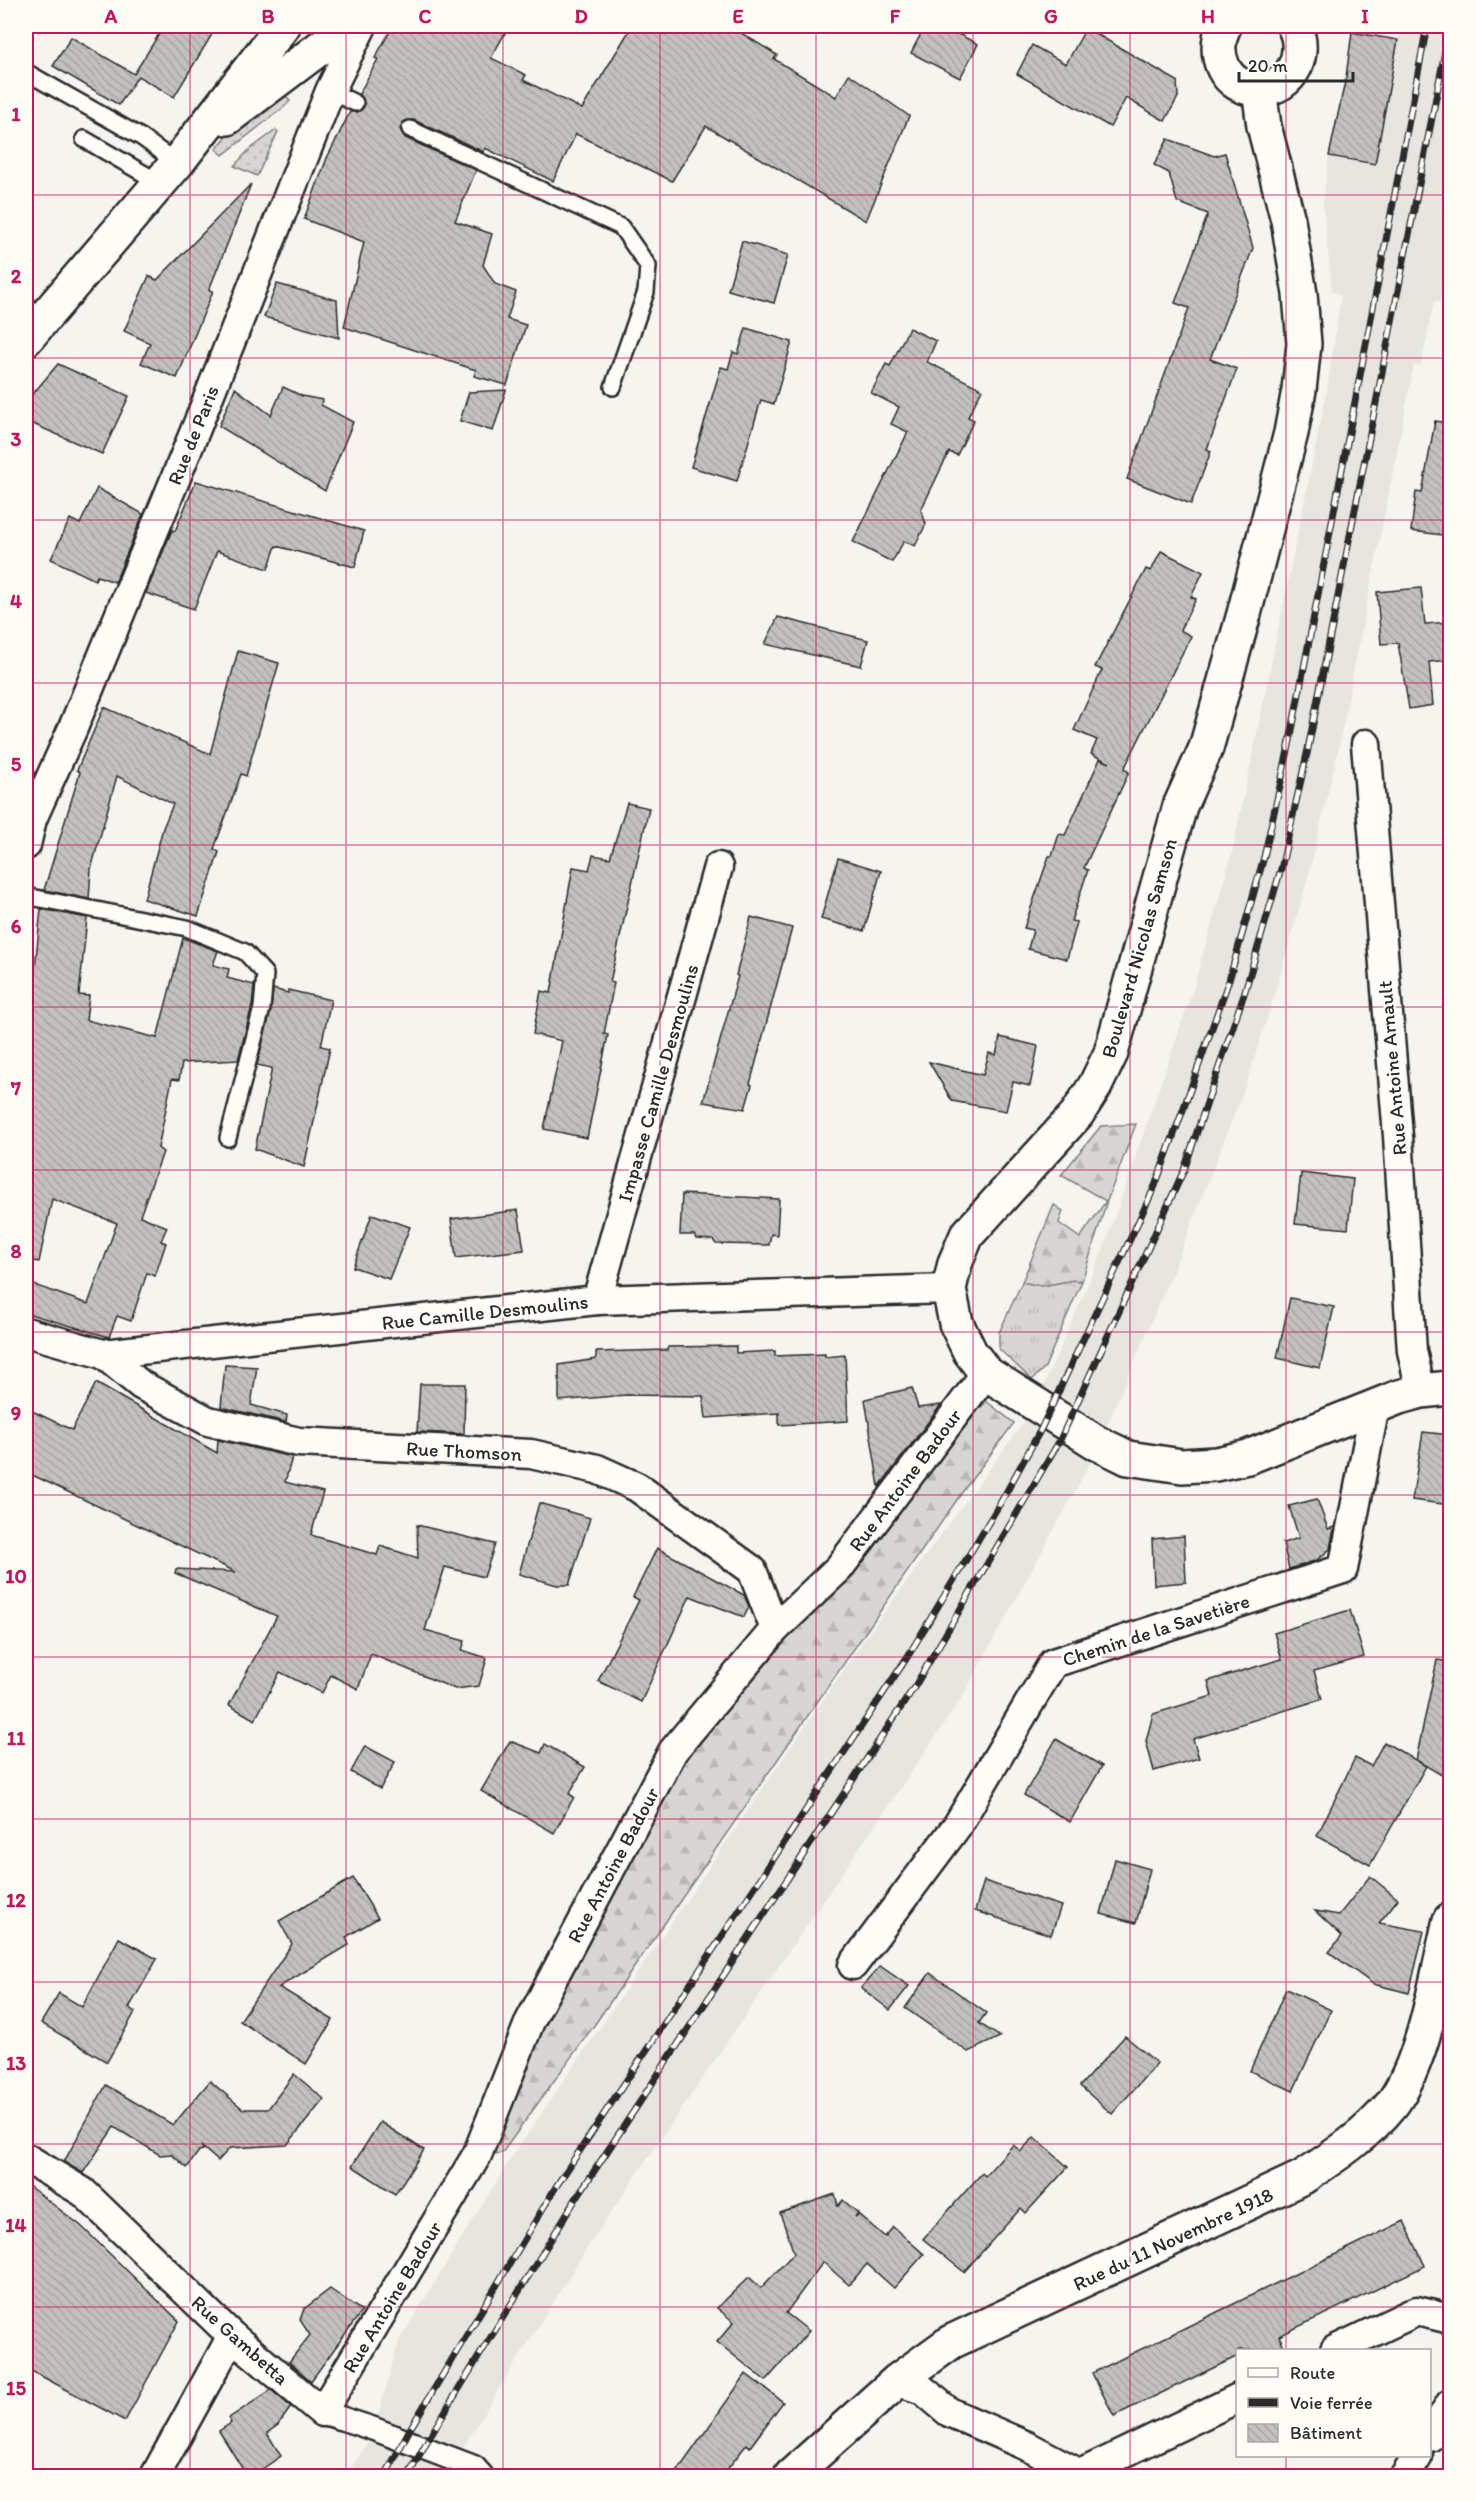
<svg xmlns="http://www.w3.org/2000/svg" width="1476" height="2502" font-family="Itim,sans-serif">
  <defs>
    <pattern id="grass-tufts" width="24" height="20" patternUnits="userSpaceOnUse" patternTransform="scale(1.5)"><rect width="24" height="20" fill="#d7d6d2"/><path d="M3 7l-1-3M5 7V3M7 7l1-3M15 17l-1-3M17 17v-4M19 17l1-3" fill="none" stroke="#b9b8b4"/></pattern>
    <pattern id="forest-firs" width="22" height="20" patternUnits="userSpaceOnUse" patternTransform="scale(1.5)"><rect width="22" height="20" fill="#d7d6d2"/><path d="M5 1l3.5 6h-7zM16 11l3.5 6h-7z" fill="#b9b8b4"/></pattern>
    <pattern id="garden-dots" width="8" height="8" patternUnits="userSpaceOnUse" patternTransform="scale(1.5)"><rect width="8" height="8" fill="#d7d6d2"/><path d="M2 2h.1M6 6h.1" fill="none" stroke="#b9b8b4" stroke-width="1.8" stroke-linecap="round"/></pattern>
    <pattern id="building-back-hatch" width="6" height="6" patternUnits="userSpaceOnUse" patternTransform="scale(1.5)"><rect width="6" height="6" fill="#c2c1be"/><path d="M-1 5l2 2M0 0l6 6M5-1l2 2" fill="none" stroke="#a7a6a3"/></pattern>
  </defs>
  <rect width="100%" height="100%" fill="#f5f4ef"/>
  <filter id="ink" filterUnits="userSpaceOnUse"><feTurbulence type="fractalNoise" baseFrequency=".0167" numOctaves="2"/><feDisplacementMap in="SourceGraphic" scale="12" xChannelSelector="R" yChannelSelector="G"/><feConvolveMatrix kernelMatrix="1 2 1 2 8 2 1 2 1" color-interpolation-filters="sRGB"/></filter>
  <g filter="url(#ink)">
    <path fill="#e6e5e0" d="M1401,26H1450V281L1446,302L1434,301L1421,366L1414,365L1337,755L1308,877L1273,999L1246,1084L1173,1271L1092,1460L961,1699L592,2240L445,2476H346L367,2444L378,2415L399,2341L509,2161L866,1637L1024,1422L1042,1390L1104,1248L1192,993L1233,849L1257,733L1327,390L1341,296L1332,291L1323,205L1329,156L1346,77L1391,84Z"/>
    <path fill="url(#grass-tufts)" stroke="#81807e" stroke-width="1.5" d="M1073,1280L1082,1281L1045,1367L1032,1380L999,1349V1333L1022,1282L1042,1286Z"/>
    <g fill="url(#forest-firs)" stroke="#81807e" stroke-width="1.5">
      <path d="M1136,1124L1107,1201L1082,1281L1073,1280L1042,1286L1022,1282L1054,1205L1063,1211L1059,1223L1080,1238L1106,1201L1061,1175L1101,1126Z"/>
      <path d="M986,1401L1014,1423L963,1491L595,2024L502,2153L487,2155L535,2029L685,1753L781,1642L872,1551L934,1464Z"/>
    </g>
    <g fill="url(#garden-dots)" stroke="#81807e" stroke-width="1.5">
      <path d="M283,93L290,101L284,107L223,155L216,149L232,130Z"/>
      <path d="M276,130L278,132L257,176L234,166L249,150Z"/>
    </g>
    <g fill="url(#building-back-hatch)" stroke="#2b2b2b" stroke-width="1.5">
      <path d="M164,26H217L174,97L138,76L119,105L53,66L71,37L134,74Z"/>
      <path d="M393,26H509L491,58L526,75L523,80L582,109L632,26H730L777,55L774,59L836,97L849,74L909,116L866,221L706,126L672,181L576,134L553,181L485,148L484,152L414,120L405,121L400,129L405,138L476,170L455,221L492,234L483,265L495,284L516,292L507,319L526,325L507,385L474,376L476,370L344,327L364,242L304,219L327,158L350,112L360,111L364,107L363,98L359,94L378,59L375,58Z"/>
      <path d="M925,26H942L978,44L960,78L911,53Z"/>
      <path d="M1086,28L1177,81L1178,97L1165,121L1126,98L1110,127L1017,74L1032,45L1066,64Z"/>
      <path d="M1352,32L1398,40L1375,164L1329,156L1346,77Z"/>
      <path d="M1168,139L1214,156L1225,153L1253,248L1210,359L1237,369L1207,449L1211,451L1191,504L1127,479L1189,308L1175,303L1208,214L1177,202L1169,173L1154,165Z"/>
      <path d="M251,184L209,290L213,291L177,378L141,363L150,343L124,331L149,276L157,280Z"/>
      <path d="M742,241L788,255L774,303L728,290Z"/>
      <path d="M277,284L337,300L339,338L264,317Z"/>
      <path d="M746,328L792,342L774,404L761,400L737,481L691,467L721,367L728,369L733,352L738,354Z"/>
      <path d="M909,328L936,341L927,362L982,389L968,417L974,420L957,455L949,452L921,510L926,524L915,546L904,541L892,562L853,542L908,432L891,424L899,407L871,393L886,364L890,366Z"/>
      <path d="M58,364L129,396L102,454L26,421V402Z"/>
      <path d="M283,387L302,396L323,400L321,405L353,422L325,491L219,426L235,388L271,415Z"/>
      <path d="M506,390L493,431L460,421L469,392Z"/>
      <path d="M1435,421L1450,423V536L1411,531L1416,492L1422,493Z"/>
      <path d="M196,481L364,531L355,567L276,546L268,569L217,551L194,609L146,593L172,530L175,531Z"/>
      <path d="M97,488L143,514L115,582L97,576L95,580L51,559L70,519L80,524Z"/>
      <path d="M1161,551L1203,572L1191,597L1196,599L1180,630L1191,636L1124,769L1129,772L1084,868L1088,870L1071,921L1077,922L1067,959L1028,949L1033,930L1024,928L1049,856H1052L1059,834L1065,835L1100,759L1110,763L1091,754L1097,740L1074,730L1102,670L1095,667L1146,569L1151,571Z"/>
      <path d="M1421,588L1425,624L1450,622V660L1429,662L1433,705L1409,709L1398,643L1381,644L1377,592Z"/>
      <path d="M778,617L868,640L861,666L765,644Z"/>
      <path d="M238,651L279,663L246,776L241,774L214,849L219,852L198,916L144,899L163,828L173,804L117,776L91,869L89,899L44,890L80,772L77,770L104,707L210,754Z"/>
      <path d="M627,803L649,808L610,982L614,983L604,1034L608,1035L587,1138L544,1129L562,1041L533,1034L541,991L551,993L573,867L589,870L593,855L610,858Z"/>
      <path d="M838,858L881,871L864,931L821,919Z"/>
      <path d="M41,909L87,918L79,995L89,996L86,1020L157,1038L183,938L218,951L213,965L229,969L227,978L254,985L252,1006L238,1060L182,1063L179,1080L172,1079L158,1148L163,1152L140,1216L167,1227L161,1241L166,1243L155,1276L147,1273L131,1321L117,1316L109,1337L26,1313V1282L88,1304L117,1223L52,1199L39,1262L26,1260V1057Z"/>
      <path d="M751,917L792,928L750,1084L752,1085L745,1109L703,1102L738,976L736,975Z"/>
      <path d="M273,989L288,993V990L331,1000L321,1046L330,1048L304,1167L255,1149L272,1068L257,1065L271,1010Z"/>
      <path d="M1000,1037L1038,1046L1030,1086L1013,1082L1006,1111L952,1101L929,1062L983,1075L989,1053L996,1055Z"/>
      <path d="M1301,1173L1353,1179L1348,1229L1295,1224Z"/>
      <path d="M682,1194L779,1199L777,1235L771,1234L769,1245L716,1244L713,1240L696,1239L694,1235H680Z"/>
      <path d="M518,1210L524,1250L456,1258L451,1219Z"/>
      <path d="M372,1214L410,1227L389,1279L353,1267Z"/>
      <path d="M1290,1298L1334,1307L1320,1368L1277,1358Z"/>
      <path d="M736,1346V1353L775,1351V1356L825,1354V1357L845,1355L848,1421L779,1425V1413L706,1418L703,1396L626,1395L559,1401V1365L596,1359V1352L667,1350L668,1347Z"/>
      <path d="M225,1365L257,1367L251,1405L287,1415L286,1422L221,1407Z"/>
      <path d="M96,1383L217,1453L218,1440L292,1457L285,1482L323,1492L311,1535L377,1555L380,1546L418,1558L417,1525L495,1544L484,1577L445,1567L425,1630L465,1641L462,1650L487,1658L479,1686L455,1689L371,1654L358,1689L331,1675L322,1693L280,1672L255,1720L229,1705L277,1616L175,1573L176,1569L236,1572L26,1472V1408L72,1430Z"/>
      <path d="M420,1384H465L464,1434L417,1432Z"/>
      <path d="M912,1388L918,1408L941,1405L879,1487L865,1399Z"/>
      <path d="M1423,1432L1450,1435V1505L1412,1500Z"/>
      <path d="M1317,1499L1328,1529L1334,1527L1330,1549L1317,1560L1289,1569L1283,1543L1299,1538L1289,1506Z"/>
      <path d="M539,1503L590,1518L569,1585H557L519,1574Z"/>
      <path d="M1184,1536L1186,1582L1154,1585L1152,1539Z"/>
      <path d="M657,1548L744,1595L749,1607L744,1617L690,1596L641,1702L598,1681L639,1600L633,1597Z"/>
      <path d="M1350,1610L1364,1657L1314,1671L1322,1699L1193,1739L1199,1758L1154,1771L1146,1741L1153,1714L1212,1696L1208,1681L1282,1659L1274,1633Z"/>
      <path d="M1437,1660L1450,1662V1780L1416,1760Z"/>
      <path d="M1056,1739L1102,1766L1070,1822L1024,1795Z"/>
      <path d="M510,1741L541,1753L545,1744L585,1767L569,1794L574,1797L554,1833L481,1791Z"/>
      <path d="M1384,1742L1426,1766L1370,1865L1317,1836L1355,1758L1371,1766Z"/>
      <path d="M365,1746L395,1762L380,1789L351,1772Z"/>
      <path d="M1115,1859L1150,1869L1136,1923L1101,1914Z"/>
      <path d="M1370,1876L1398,1899L1379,1923L1424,1931L1409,1993L1373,1984L1329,1952L1342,1936L1315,1911L1339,1915Z"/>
      <path d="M353,1878L378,1918L346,1937L349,1945L279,1987L333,2020L306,2064L240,2021L292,1944L279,1921Z"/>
      <path d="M984,1881L1061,1906L1051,1935L975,1911Z"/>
      <path d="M119,1938L157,1959L129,2008L135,2012L107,2062L41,2023L59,1993L82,2007Z"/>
      <path d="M880,1966L909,1986L890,2010L861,1988Z"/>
      <path d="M930,1973L986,2013L979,2023L1000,2037L968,2052L905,2008Z"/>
      <path d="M1286,1989L1331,2010L1293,2091L1250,2071Z"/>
      <path d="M1125,2036L1157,2063L1112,2114L1080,2086Z"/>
      <path d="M294,2074L324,2099L287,2145L230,2148L218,2161L202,2147L203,2150L199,2151L187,2168L171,2154L160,2155L114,2127L83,2173L64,2162L106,2085L173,2125L210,2081L243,2109H268Z"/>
      <path d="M380,2122L424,2150L395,2194L352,2166Z"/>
      <path d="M1034,2137L1068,2167L1026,2213L1021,2208L964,2272L923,2239L982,2173L985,2176L1013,2145L1021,2151Z"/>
      <path d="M26,2184L80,2225L179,2321L125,2421L26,2368Z"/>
      <path d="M835,2194L838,2206L843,2200L858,2213L855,2217L859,2215L885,2237L893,2227L924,2254L894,2288L867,2264L849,2285L823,2262L786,2313L809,2331L766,2381L717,2342L734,2322L717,2308L749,2277L761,2288L794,2253L780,2213Z"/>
      <path d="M1404,2221L1425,2266L1279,2336L1286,2350H1238V2356L1114,2416L1092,2373Z"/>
      <path d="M330,2289L362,2311L311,2381L289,2362L310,2335L300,2320L304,2309Z"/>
      <path d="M746,2374L783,2402L750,2447L747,2444L722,2476H674Z"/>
      <path d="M271,2390L291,2407L278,2425L267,2433L281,2456L252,2476H247L219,2431L231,2423L229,2418Z"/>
    </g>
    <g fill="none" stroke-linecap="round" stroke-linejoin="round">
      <defs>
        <g id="service">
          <path d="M26,72L141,137L177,163"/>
          <path d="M330,91L355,103"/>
          <path d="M410,129L621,227L648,266L646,292L613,387"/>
          <path d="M84,139L160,183"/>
          <path d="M26,896L187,928L245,952L265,974L262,1008L228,1138"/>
        </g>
        <path id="pedestrian" d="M322,2412L374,2429L474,2467L482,2476"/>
        <g id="minor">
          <path d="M1366,744L1398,1136L1412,1351L1421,1391"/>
          <path d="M26,845L32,819L73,728L197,426L330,91L362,26"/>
          <path d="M597,1300L718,867"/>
          <path d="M26,1332L103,1354L597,1300L949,1289"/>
          <path d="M103,1354L141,1385L208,1421L299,1442L531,1454L597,1469L637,1487L752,1570L775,1629"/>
          <path d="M853,1965L957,1826L1053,1663L1343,1569L1375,1406"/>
          <path d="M26,2158L83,2192L232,2336L322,2412L477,2155L530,2021L673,1751L775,1629L839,1568L986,1373"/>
          <path d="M1335,2350L1417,2311L1450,2319"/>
          <path d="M897,2381L923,2390L949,2412L1027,2446L1080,2474L1238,2398"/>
          <path d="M1430,2437L1450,2404"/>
          <path d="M155,2476L232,2336"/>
          <path d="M1405,2476L1418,2456"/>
        </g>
        <g id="tertiary">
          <path d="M1224,26C1211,54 1224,89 1259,89C1293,89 1308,52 1294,26"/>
          <path d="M1259,89L1264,126L1288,220L1300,294L1304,344L1299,390L1291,433L1244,614L1206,748L1180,806L1111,1053L1095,1086L1077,1114L967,1235L955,1263L949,1289L956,1323L970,1352L986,1373L1097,1443L1116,1452L1128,1458L1182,1466L1216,1464L1248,1457L1399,1397L1421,1391L1450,1388"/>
          <path d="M791,2476L897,2381L951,2342L1303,2177C1335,2156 1368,2134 1392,2104C1425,2059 1437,1975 1450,1920"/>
        </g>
        <g id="secondary">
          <path d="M227,118L349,26"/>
          <path d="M26,339L177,163L283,26"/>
        </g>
      </defs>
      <use href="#service" stroke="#2b2b2b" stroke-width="20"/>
      <use href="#pedestrian" stroke="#2b2b2b" stroke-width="27"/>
      <use href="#minor" stroke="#2b2b2b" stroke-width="33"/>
      <use href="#tertiary" stroke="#2b2b2b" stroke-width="38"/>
      <use href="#secondary" stroke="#2b2b2b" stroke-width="38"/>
      <use href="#service" stroke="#fdfcf7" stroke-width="15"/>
      <use href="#pedestrian" stroke="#fdfcf7" stroke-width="22"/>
      <use href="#minor" stroke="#fdfcf7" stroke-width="28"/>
      <use href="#tertiary" stroke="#fdfcf7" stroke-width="33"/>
      <use href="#secondary" stroke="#fdfcf7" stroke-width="33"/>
      <defs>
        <g id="rail">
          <path d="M385,2476L410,2429L557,2185L908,1656L1002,1500L1041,1429L1155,1186L1183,1110L1230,977L1264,857L1289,746L1427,26"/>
          <path d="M408,2476L430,2436L577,2197L915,1686L1060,1440L1184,1170L1245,991L1281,869L1308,749L1450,26"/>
        </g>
      </defs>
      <use href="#rail" stroke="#2b2b2b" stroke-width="7"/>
      <use href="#rail" stroke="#fdfcf7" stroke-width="4.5" stroke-dasharray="14" stroke-linecap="butt"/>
    </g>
  </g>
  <path fill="none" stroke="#c2185b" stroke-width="1.5" stroke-opacity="0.55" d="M190,26V2476M346,26V2476M503,26V2476M660,26V2476M816,26V2476M973,26V2476M1130,26V2476M1286,26V2350M26,195H1450M26,358H1450M26,520H1450M26,683H1450M26,845H1450M26,1007H1450M26,1170H1450M26,1332H1450M26,1495H1450M26,1657H1450M26,1819H1450M26,1982H1450M26,2144H1450M26,2307H1450M1286,2456V2476"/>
  <g text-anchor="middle" stroke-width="5" stroke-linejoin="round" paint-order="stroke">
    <g font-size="20" fill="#2b2b2b" stroke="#fdfcf7">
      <text transform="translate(193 435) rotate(-68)" y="7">Rue de Paris</text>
      <text transform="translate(1139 948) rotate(-74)" y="7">Boulevard Nicolas Samson</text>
      <text transform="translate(1392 1068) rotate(-95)" y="7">Rue Antoine Arnault</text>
      <text transform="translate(658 1083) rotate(-74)" y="7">Impasse Camille Desmoulins</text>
      <text transform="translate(485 1312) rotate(-6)" y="7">Rue Camille Desmoulins</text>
      <text transform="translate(464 1451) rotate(3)" y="7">Rue Thomson</text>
      <text transform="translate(905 1480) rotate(-53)" y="7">Rue Antoine Badour</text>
      <text transform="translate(1156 1630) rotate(-18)" y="7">Chemin de la Savetière</text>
      <text transform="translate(613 1865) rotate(-62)" y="7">Rue Antoine Badour</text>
      <text transform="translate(1173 2239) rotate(-25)" y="7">Rue du 11 Novembre 1918</text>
      <text transform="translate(392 2297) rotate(-59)" y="7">Rue Antoine Badour</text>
      <text transform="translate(240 2340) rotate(42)" y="7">Rue Gambetta</text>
    </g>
  </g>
  <rect width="1476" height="2502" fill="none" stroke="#fdfcf7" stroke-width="66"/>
  <rect x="1236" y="2349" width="195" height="108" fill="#fdfcf7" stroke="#a9a8a5" stroke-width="1.5"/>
  <rect x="1248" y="2368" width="30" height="9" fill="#fdfcf7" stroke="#a9a8a5" stroke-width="1.5"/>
  <text x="1290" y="2379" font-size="18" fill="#2b2b2b">Route</text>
  <rect x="1248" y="2398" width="30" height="9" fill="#2b2b2b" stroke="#a9a8a5" stroke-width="1.5"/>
  <text x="1290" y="2409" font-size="18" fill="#2b2b2b">Voie ferrée</text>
  <rect x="1248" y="2424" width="30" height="18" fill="url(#building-back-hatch)" stroke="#a9a8a5" stroke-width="1.5"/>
  <text x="1290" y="2439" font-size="18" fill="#2b2b2b">Bâtiment</text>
  <path d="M1239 72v9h114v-9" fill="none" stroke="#2b2b2b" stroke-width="3"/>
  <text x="1248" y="72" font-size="18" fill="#2b2b2b" stroke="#fdfcf7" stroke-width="4.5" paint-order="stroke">20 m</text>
  <rect x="33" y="33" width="1410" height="2436" fill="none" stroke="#c2185b" stroke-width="2"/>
  <g font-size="20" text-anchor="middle" font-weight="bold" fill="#c2185b">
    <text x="111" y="23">A</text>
    <text x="268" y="23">B</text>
    <text x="425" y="23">C</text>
    <text x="581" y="23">D</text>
    <text x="738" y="23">E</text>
    <text x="895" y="23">F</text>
    <text x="1051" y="23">G</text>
    <text x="1208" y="23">H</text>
    <text x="1365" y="23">I</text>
    <text x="16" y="121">1</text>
    <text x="16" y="283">2</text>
    <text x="16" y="446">3</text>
    <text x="16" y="608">4</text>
    <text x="16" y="771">5</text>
    <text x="16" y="933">6</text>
    <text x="16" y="1095">7</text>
    <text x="16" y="1258">8</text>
    <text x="16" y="1420">9</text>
    <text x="16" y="1583">10</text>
    <text x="16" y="1745">11</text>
    <text x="16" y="1907">12</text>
    <text x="16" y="2070">13</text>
    <text x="16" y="2232">14</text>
    <text x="16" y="2395">15</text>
  </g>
</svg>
